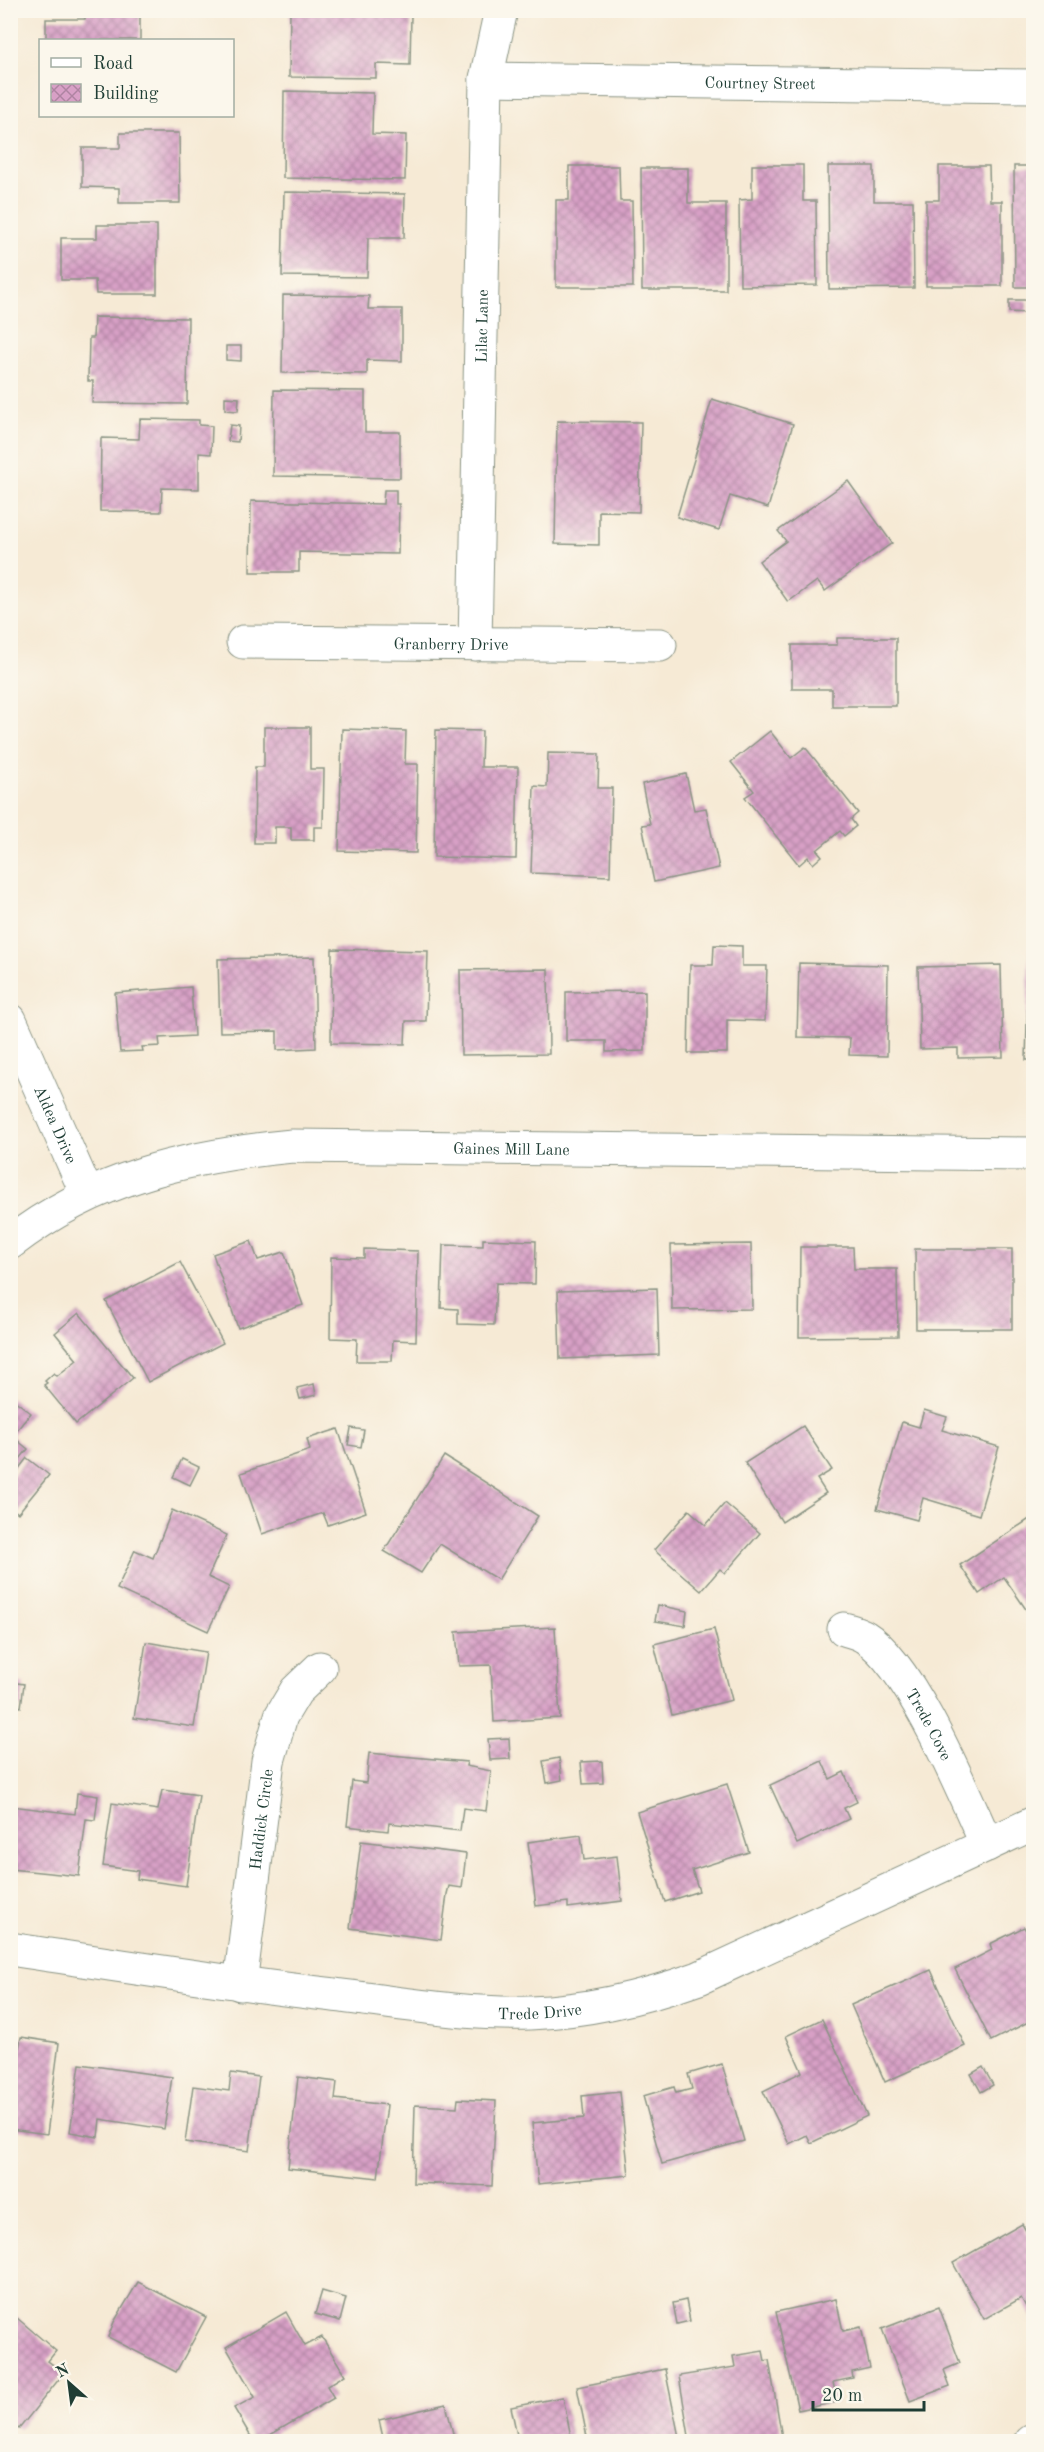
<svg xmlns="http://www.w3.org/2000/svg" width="1044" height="2452" font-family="'Old Standard TT',serif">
  <defs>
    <pattern id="building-cross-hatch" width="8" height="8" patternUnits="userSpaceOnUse" patternTransform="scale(1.5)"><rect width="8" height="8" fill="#d8a0c6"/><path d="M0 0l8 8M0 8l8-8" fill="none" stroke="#af84a2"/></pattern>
  </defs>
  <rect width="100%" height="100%" fill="#fbf7ec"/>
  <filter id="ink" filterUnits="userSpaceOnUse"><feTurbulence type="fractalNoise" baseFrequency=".0167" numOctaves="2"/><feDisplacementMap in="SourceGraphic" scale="12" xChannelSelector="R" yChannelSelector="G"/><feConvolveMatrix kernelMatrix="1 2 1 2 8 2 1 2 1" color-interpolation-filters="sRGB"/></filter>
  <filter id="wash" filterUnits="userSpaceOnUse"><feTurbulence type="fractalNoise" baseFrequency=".008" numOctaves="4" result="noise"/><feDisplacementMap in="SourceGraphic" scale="24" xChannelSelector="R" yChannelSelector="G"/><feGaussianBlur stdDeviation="1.35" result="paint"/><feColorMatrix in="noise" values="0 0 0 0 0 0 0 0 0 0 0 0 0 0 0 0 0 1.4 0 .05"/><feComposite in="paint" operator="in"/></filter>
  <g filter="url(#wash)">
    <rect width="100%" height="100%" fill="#f6ead5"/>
    <g id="blocks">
      <g fill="url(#building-cross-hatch)">
        <path d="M86,10H140V40H46V19H85Z"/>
        <path d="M290,10H377L376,14L411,15L410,65L376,64V78L289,77Z"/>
        <path d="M284,91L373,93L372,134L406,135L405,180L283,178Z"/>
        <path d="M120,133H179L180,203H119V188L82,187V148H120Z"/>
        <path d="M752,165H803V201H816L817,285L740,286L739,200L752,199Z"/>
        <path d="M569,166H619L620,201H632L633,287H556V200H569Z"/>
        <path d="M828,166H874V201H913L914,288L829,289Z"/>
        <path d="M939,166H989L990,201H1002V286H926V200H939Z"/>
        <path d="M1014,166H1034V287H1015Z"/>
        <path d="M641,168H688V203H726V290H642Z"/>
        <path d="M284,192L405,194L404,238H368L367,277L282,276Z"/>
        <path d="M97,225H157V294H96L95,280H61V238H97Z"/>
        <path d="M283,295L369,296L368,309H402V361L367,360V374L282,373Z"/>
        <path d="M1009,300H1027V313L1009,312Z"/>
        <path d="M94,317L188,318L187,404L92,403L93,381H88V378L89,338H93Z"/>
        <path d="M226,346H241V361L226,360Z"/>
        <path d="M274,390L365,391V432H400V478L273,476Z"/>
        <path d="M225,397L239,398L238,411L225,410Z"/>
        <path d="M712,399L793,424L768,508L730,496L719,530L677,517Z"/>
        <path d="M140,419L199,420V425L212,426L211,454L199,453V489L162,488L161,512L100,511L101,438L139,439Z"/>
        <path d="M557,421L641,422L639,512L599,511V545L555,544Z"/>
        <path d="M230,425L239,426L238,442L228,441Z"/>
        <path d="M848,481L892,543L825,591L817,581L788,602L759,561L786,541L778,531Z"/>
        <path d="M384,490H396V504H399L398,554L299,552V572H250L251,501L383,504Z"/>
        <path d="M837,638H896V706H832V689H792V645H837Z"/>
        <path d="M264,727H310V769H324L323,827H314V840H291V827H275V843H254L255,767H264Z"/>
        <path d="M342,729L406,731L405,764H418L416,853L339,851Z"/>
        <path d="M436,730L482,731L481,767H518L516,859L434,857Z"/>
        <path d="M770,731L791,758L805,747L858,813L851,819L856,826L844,836L840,831L817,850L822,856L813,864L808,857L799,865L745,797L754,791L731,762Z"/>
        <path d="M548,753L599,754L598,788H612L610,876L531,873L534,786L547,787Z"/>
        <path d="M686,774L694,810L706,808L719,868L654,882L642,825L650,824L642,784Z"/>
        <path d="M714,945L742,946V966H767L765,1021L727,1020V1053H688L690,965H713Z"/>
        <path d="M332,949L428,951L426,1021H406L405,1044L331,1043Z"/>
        <path d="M1029,950H1034V1060H1026Z"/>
        <path d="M314,957L316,1048L277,1050V1031L220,1032L218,959Z"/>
        <path d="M799,963L888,965L887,1056L849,1055L850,1038L797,1037Z"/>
        <path d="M1001,965L1003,1057L958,1058V1048L920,1049L918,967Z"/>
        <path d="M548,969L549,1054L461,1055L460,970Z"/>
        <path d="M191,987L194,1036L159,1038L160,1046L142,1047L143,1051L120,1052L115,993Z"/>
        <path d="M645,991V1051L606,1052V1041H566V992Z"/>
        <path d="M483,1239L536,1241L535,1284L496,1283L494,1325L458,1324V1309L441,1308L443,1245L483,1246Z"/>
        <path d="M251,1241L258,1260L284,1252L303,1305L238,1328L213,1254Z"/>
        <path d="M751,1244L752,1309L672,1310L671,1245Z"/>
        <path d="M800,1247H853L854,1269H897L898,1336L799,1337Z"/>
        <path d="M364,1249L418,1251L416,1341L393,1340L392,1361H356L357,1339L330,1338L331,1257L364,1258Z"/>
        <path d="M915,1249H1012V1329H916Z"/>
        <path d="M180,1262L223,1343L148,1382L106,1301Z"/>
        <rect x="1031" y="1284" width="3" height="59"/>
        <path d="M657,1288L659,1355L560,1359L558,1291Z"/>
        <path d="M79,1313L133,1378L76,1424L44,1385L47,1383L45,1381L54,1373L57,1376L77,1360L55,1333Z"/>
        <path d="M314,1384L316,1395L300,1399L297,1388Z"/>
        <path d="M10,1397L31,1413L12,1436L28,1449L10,1471Z"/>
        <path d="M924,1410L947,1417L942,1430L999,1447L979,1515L923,1498L917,1520L877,1509L902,1422L919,1427Z"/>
        <path d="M803,1426L832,1470L817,1479L826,1493L782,1522L745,1463Z"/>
        <path d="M351,1428L364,1430L361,1447L348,1445Z"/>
        <path d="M338,1429L366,1512L328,1525L323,1513L262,1534L241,1473L310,1450L307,1439Z"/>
        <path d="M444,1456L538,1516L498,1580L440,1544L421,1573L384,1551Z"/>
        <path d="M27,1458L49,1475L18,1513L10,1507V1473L13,1476Z"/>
        <path d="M182,1459L199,1467L190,1485L173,1477Z"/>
        <path d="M725,1503L760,1533L725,1573L720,1569L701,1591L654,1550L689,1510L706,1525Z"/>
        <path d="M172,1510L227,1535L208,1577L229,1587L208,1631L117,1589L135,1550L153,1558Z"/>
        <path d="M1034,1516V1621L1004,1577L979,1594L960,1565Z"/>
        <path d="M658,1605L687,1611L685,1626L655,1621Z"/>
        <path d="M555,1627L560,1718L494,1722L491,1665L459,1666L456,1632Z"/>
        <path d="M714,1629L732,1700L672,1715L654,1644Z"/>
        <path d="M146,1642L206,1652L194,1727L134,1718Z"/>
        <path d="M10,1682L24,1684L21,1707L10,1706Z"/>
        <path d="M509,1738L510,1759L490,1760L488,1739Z"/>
        <path d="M369,1753L467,1762L466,1766L491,1771L486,1811L463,1808L460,1831L389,1823L388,1831L347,1826L352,1781L366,1783Z"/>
        <path d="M559,1758L562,1780L547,1783L543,1761Z"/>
        <path d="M602,1761L603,1783L583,1784L581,1762Z"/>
        <path d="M822,1761L830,1779L844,1772L857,1802L844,1808L849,1819L797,1844L770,1785Z"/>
        <path d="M727,1784L749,1852L692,1870L699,1891L665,1902L637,1812Z"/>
        <path d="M162,1790L199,1795L186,1886L137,1879L138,1871L103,1866L112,1803L158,1810Z"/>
        <path d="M77,1793L98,1796L95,1820L86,1819L79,1876L10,1869L12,1806L75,1814Z"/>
        <path d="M581,1835L584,1860L617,1856L622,1901L568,1908V1902L536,1906L528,1842Z"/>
        <path d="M361,1841L466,1854L462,1888L449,1886L447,1894L441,1940L350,1928Z"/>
        <path d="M1024,1927L1034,1946V2019L991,2041L955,1969L992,1950L990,1944Z"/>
        <path d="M931,1970L965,2046L885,2082L851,2005Z"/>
        <path d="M822,2019L867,2116L811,2143L807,2135L789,2144L763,2091L802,2072L786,2036Z"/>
        <path d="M21,2037L59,2043L47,2134L10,2129V2061L17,2062Z"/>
        <path d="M80,2064L172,2077L164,2129L100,2119L98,2137L70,2132Z"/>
        <path d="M722,2064L744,2141L662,2164L643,2096L674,2087L676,2093L692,2089L688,2074Z"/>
        <path d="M983,2067L993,2085L981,2092L971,2074Z"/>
        <path d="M231,2073L259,2077L249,2151L185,2142L193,2086L229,2091Z"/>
        <path d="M298,2077L337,2082L335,2099L387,2105L378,2178L288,2168Z"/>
        <path d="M620,2092L629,2175L538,2184L532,2123L584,2118L582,2096Z"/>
        <path d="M458,2099L496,2101L492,2186L413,2183L415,2105L457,2107Z"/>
        <path d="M1022,2224L1034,2244V2321L1021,2298L984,2319L953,2263Z"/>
        <path d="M138,2282L206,2317L176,2372L108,2337L114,2322Z"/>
        <path d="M322,2291L346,2298L340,2321L315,2314Z"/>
        <path d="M836,2299L843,2331L861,2327L870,2368L852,2372L853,2378L833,2382L837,2402L798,2410L776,2312Z"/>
        <path d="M686,2300L690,2321L677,2324L673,2303Z"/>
        <path d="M939,2307L960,2363L944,2370L950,2386L910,2401L882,2329Z"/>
        <path d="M10,2312L56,2351L48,2361L64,2373L19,2429L10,2422Z"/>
        <path d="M286,2312L305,2346L322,2337L345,2375L327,2386L334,2398L258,2442H254L234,2408L255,2397L226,2347Z"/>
        <path d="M763,2351L765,2361L769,2360L782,2438L760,2442H690L679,2376L735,2367L733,2356Z"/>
        <path d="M665,2369L680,2442H588L577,2387Z"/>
        <path d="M563,2397L572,2442H489L517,2435L511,2407Z"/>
        <path d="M446,2404L455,2442H384L379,2420Z"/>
      </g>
    </g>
  </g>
  <g filter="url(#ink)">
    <use href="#blocks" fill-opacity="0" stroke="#8a9484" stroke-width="1.5"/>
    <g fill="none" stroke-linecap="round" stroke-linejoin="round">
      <defs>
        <g id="minor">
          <path id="s1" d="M486,79L1034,86"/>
          <path id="s2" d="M243,642L660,645"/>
          <path id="s3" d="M475,644L486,79L501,10"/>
          <path id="s4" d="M10,1020L87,1194"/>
          <path id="s5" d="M10,1243C95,1177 188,1156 292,1146L1034,1154"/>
          <path id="s6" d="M844,1629C851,1631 859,1633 865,1637C911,1665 964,1794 987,1845"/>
          <path id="s7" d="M10,1949C116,1965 221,1982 326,1994C394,2002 462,2015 530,2013C588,2011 645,1997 699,1978L1034,1823"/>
          <path id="s8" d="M240,1984L268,1761L281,1716L296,1691L320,1668"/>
          <path d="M1031,2442L1034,2440"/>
        </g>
      </defs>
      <use href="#minor" stroke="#8a9484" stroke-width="35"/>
      <use href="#minor" stroke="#fff" stroke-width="33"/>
    </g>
  </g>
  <g text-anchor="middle" stroke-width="6" stroke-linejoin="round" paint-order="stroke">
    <g font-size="16" fill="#1f3d34" stroke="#fbf7ec">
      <text dy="6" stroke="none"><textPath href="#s1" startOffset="274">Courtney Street</textPath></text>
      <text dy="6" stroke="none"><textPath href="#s3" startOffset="318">Lilac Lane</textPath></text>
      <text dy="6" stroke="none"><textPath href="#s2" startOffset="208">Granberry Drive</textPath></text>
      <text dy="6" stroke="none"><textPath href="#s4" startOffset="114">Aldea Drive</textPath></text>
      <text dy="6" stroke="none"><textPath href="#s5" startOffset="522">Gaines Mill Lane</textPath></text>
      <text dy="6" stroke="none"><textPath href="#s6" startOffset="132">Trede Cove</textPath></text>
      <text dy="6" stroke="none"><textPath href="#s8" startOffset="166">Haddick Circle</textPath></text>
      <text dy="6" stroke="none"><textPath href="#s7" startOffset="534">Trede Drive</textPath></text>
    </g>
  </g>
  <rect width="1044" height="2452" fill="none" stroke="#fbf7ec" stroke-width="36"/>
  <rect x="39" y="39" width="195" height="78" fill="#fbf7ec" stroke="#a3ada2" stroke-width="1.5"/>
  <rect x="51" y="58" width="30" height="9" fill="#ffffff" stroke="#a3ada2" stroke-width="1.5"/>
  <text x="93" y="69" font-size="18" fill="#1f3d34">Road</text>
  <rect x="51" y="84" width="30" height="18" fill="url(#building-cross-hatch)" stroke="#a3ada2" stroke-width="1.5"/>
  <text x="93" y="99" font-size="18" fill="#1f3d34">Building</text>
  <g transform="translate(69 2383) rotate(332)" stroke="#fbf7ec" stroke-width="4.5" paint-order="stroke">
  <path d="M0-4.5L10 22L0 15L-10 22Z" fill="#1f3d34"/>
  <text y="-9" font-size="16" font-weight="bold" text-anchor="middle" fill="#1f3d34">N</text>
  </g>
  <path d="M813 2401v9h111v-9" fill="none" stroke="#1f3d34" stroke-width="3"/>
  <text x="822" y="2401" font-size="18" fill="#1f3d34" stroke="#fbf7ec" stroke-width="4.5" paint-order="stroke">20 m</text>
</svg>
